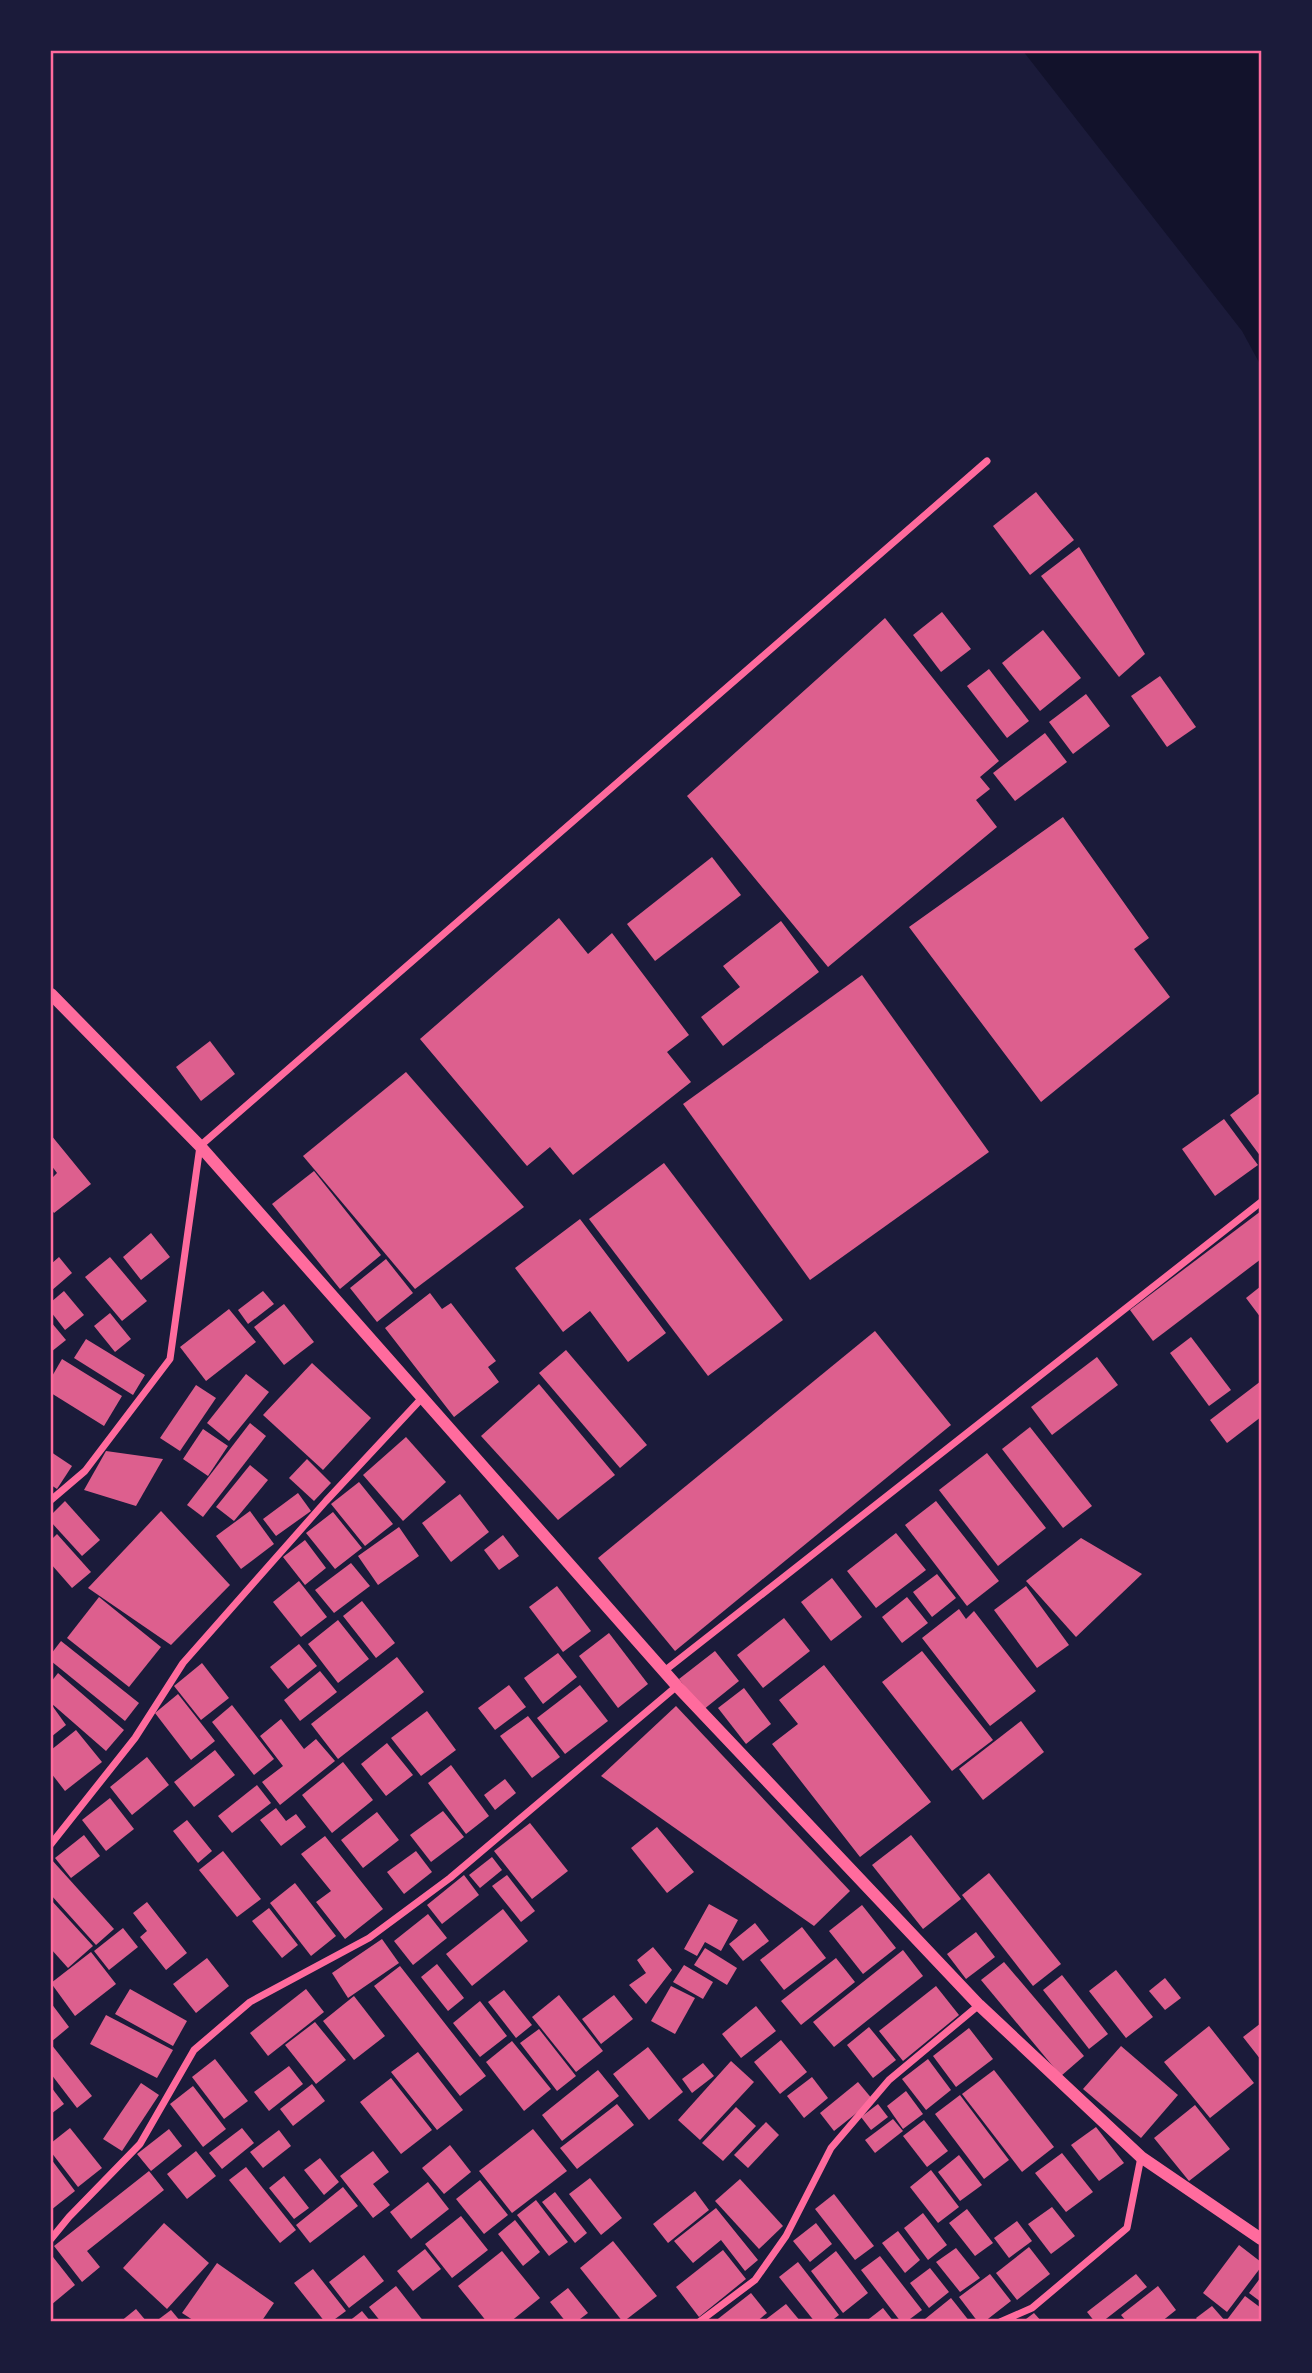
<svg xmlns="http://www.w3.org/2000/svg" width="1312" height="2373" font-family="Figtree,sans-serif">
  <rect width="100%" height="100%" fill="#1b1b3a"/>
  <path fill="#12122b" d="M1023,51H1261V366L1242,331Z"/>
  <g fill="#dd5f8e">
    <path d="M1036,492L1074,540L1030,575L993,526Z"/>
    <path d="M1079,547L1145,654L1119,677L1041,576Z"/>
    <path d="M942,612L971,649L941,672L913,635Z"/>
    <path d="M885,618L999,761L980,777L990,789L976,800L997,827L828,967L687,796Z"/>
    <path d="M1043,630L1081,678L1040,711L1002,663Z"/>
    <path d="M989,669L1029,721L1007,738L967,686Z"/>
    <path d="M1160,676L1196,727L1167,747L1131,696Z"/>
    <path d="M1086,694L1110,726L1073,754L1049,722Z"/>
    <path d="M1045,733L1067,762L1015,801L993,773Z"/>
    <path d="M1063,817L1149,938L1134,949L1170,997L1041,1102L909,927Z"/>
    <path d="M712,857L741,895L655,961L627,924Z"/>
    <path d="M559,918L588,954L612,933L689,1035L667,1052L691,1082L573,1175L550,1147L527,1166L420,1039Z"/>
    <path d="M781,921L819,972L723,1046L701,1017L740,987L723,966Z"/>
    <path d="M862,975L989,1152L810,1280L683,1104Z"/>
    <path d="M210,1041L235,1074L201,1101L176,1067Z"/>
    <path d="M406,1072L524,1207L415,1289L303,1156Z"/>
    <path d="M1261,1092V1157L1230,1115Z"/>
    <path d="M1224,1119L1258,1165L1215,1196L1182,1149Z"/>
    <path d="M51,1135L91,1184L54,1213L51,1209V1179L57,1173L51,1165Z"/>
    <path d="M664,1163L783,1320L708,1376L589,1219Z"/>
    <path d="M314,1171L381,1255L340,1289L272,1204Z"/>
    <path d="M1261,1211V1259L1153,1341L1130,1310Z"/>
    <path d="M580,1219L666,1333L628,1362L590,1311L563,1332L515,1268Z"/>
    <path d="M151,1233L170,1257L141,1280L123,1257Z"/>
    <path d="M59,1257L72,1273L51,1291V1264Z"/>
    <path d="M110,1257L147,1301L122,1321L85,1277Z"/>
    <path d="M386,1259L413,1293L377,1322L350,1288Z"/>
    <path d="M1261,1286V1318L1246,1298Z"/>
    <path d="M64,1291L84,1315L65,1330L51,1312V1302Z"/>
    <path d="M263,1291L274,1304L248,1324L238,1310Z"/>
    <path d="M430,1293L442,1309L451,1303L496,1361L488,1367L499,1382L454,1417L385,1328Z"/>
    <path d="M284,1304L314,1342L284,1365L254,1327Z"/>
    <path d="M229,1309L256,1342L206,1381L180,1347Z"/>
    <path d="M110,1313L131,1339L115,1352L94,1326Z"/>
    <path d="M51,1322L66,1340L51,1352Z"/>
    <path d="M875,1331L951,1425L675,1651L598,1558Z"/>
    <path d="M1191,1337L1231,1390L1209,1406L1170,1353Z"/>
    <path d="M86,1339L145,1375L133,1395L74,1358Z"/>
    <path d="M566,1350L647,1445L620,1468L539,1373Z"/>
    <path d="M1097,1357L1118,1385L1052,1435L1031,1407Z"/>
    <path d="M62,1359L122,1396L104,1426L51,1393V1378Z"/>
    <path d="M312,1363L371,1418L323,1470L263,1415Z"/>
    <path d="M246,1374L269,1392L229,1441L207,1423Z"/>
    <path d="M1261,1381V1417L1227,1443L1210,1420Z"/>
    <path d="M539,1384L615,1475L558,1520L481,1436Z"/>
    <path d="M196,1385L216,1398L180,1451L160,1438Z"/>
    <path d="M250,1423L266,1436L203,1517L187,1505Z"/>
    <path d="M1030,1427L1092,1506L1063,1528L1002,1449Z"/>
    <path d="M203,1429L228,1446L208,1476L183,1459Z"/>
    <path d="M406,1437L446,1482L403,1521L363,1475Z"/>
    <path d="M106,1451L163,1459L136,1506L84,1490Z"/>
    <path d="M51,1452L72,1466L57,1489L51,1485Z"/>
    <path d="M987,1453L1046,1528L998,1566L939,1490Z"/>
    <path d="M307,1459L331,1483L314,1501L289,1478Z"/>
    <path d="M250,1465L268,1480L234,1521L216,1507Z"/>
    <path d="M359,1482L393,1524L365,1546L331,1504Z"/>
    <path d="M298,1493L311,1511L276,1536L263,1519Z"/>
    <path d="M460,1494L489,1532L451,1562L422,1523Z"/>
    <path d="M65,1501L100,1540L82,1556L51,1522V1515Z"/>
    <path d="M936,1501L999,1581L967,1606L905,1525Z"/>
    <path d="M161,1511L230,1585L171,1645L88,1588Z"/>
    <path d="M250,1511L274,1544L241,1569L216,1536Z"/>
    <path d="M333,1512L362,1548L335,1569L306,1533Z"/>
    <path d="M399,1527L419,1556L378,1585L358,1556Z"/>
    <path d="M896,1533L926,1570L876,1608L847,1571Z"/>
    <path d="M57,1534L91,1572L72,1588L51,1564V1540Z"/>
    <path d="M503,1535L519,1556L499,1570L484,1550Z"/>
    <path d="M1081,1538L1142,1574L1076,1637L1026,1581Z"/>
    <path d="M305,1540L326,1568L305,1585L283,1557Z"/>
    <path d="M351,1563L370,1586L334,1613L315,1590Z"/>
    <path d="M937,1574L956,1598L932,1617L913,1592Z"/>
    <path d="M832,1578L862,1617L831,1641L801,1602Z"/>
    <path d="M299,1581L327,1617L301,1637L273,1602Z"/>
    <path d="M557,1586L591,1631L563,1652L529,1607Z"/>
    <path d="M1026,1586L1069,1645L1037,1668L994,1610Z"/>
    <path d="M99,1597L161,1647L129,1687L67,1638Z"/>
    <path d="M907,1597L928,1623L902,1643L882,1617Z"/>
    <path d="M362,1601L395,1643L376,1658L343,1616Z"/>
    <path d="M959,1609L966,1619L974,1611L1036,1691L990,1726L922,1638Z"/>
    <path d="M784,1618L810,1651L763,1688L737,1655Z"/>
    <path d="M338,1620L369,1659L338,1683L308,1644Z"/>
    <path d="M609,1633L648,1684L618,1708L579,1656Z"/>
    <path d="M61,1641L139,1703L125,1721L51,1661V1654Z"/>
    <path d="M299,1644L317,1666L288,1689L270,1667Z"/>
    <path d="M715,1651L739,1681L703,1710L679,1679Z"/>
    <path d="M922,1651L993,1740L952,1771L882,1682Z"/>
    <path d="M558,1653L577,1677L543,1704L524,1678Z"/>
    <path d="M397,1657L424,1692L338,1759L311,1724Z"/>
    <path d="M202,1663L229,1698L201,1720L174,1686Z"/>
    <path d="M824,1665L931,1802L860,1857L772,1744L798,1724L779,1700Z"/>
    <path d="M320,1671L337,1692L300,1721L284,1700Z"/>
    <path d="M58,1673L124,1730L106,1751L51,1703V1682Z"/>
    <path d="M509,1685L526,1707L495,1730L478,1708Z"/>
    <path d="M580,1685L608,1721L565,1754L537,1718Z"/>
    <path d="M744,1688L771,1724L746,1744L718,1708Z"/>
    <path d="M178,1694L215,1741L191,1760L155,1713Z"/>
    <path d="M51,1704L66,1725L51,1737Z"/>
    <path d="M232,1705L274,1759L254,1775L212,1722Z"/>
    <path d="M676,1706L850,1891L814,1926L601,1776Z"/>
    <path d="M427,1711L456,1750L421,1776L391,1738Z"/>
    <path d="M528,1716L560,1757L532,1778L500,1736Z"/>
    <path d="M281,1719L304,1749L316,1739L335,1761L280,1805L262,1782L283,1766L260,1736Z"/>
    <path d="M1021,1721L1044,1752L983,1800L959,1769Z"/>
    <path d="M76,1730L102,1762L65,1791L51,1773V1750Z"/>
    <path d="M387,1743L413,1775L386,1796L361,1764Z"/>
    <path d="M215,1750L235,1775L194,1807L174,1782Z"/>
    <path d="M147,1757L169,1785L132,1815L110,1787Z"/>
    <path d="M343,1762L373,1800L332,1833L302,1795Z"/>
    <path d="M451,1765L489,1816L466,1834L428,1783Z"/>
    <path d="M505,1779L516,1793L495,1810L484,1795Z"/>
    <path d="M257,1785L271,1803L232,1833L218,1816Z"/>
    <path d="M110,1798L134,1829L106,1851L82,1820Z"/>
    <path d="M276,1808L286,1821L296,1814L306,1827L281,1846L260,1820Z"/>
    <path d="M443,1811L464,1837L431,1862L410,1835Z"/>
    <path d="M377,1812L399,1840L363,1868L341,1840Z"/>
    <path d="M187,1820L212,1851L198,1863L173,1831Z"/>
    <path d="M530,1823L568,1871L532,1899L494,1851Z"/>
    <path d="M657,1827L694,1872L667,1893L631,1848Z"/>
    <path d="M84,1835L100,1856L71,1878L55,1858Z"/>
    <path d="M911,1835L961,1899L923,1929L872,1865Z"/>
    <path d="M325,1836L383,1909L345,1939L316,1902L331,1891L301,1854Z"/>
    <path d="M223,1851L261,1899L237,1917L199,1870Z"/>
    <path d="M416,1851L432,1872L404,1894L387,1872Z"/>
    <path d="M492,1857L502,1870L480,1888L469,1875Z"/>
    <path d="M51,1859L114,1929L96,1945L51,1895Z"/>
    <path d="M989,1873L1061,1964L1033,1986L962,1895Z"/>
    <path d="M464,1875L479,1895L442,1924L427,1905Z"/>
    <path d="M507,1875L535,1911L521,1922L492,1886Z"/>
    <path d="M295,1883L336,1936L311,1956L270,1903Z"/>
    <path d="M51,1900L93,1946L68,1968L51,1949Z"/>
    <path d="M147,1902L187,1953L166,1970L140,1937L147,1931L133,1913Z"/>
    <path d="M709,1904L738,1920L721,1951L705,1942L697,1956L684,1949Z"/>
    <path d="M862,1905L896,1948L863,1974L829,1931Z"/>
    <path d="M269,1908L298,1945L282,1958L252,1921Z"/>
    <path d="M503,1909L528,1941L472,1986L446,1954Z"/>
    <path d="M428,1914L447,1938L413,1965L394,1941Z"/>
    <path d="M755,1923L769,1941L743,1961L729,1944Z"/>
    <path d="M802,1927L826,1958L784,1990L760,1960Z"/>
    <path d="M123,1928L138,1947L109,1970L94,1951Z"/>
    <path d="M976,1932L995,1957L966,1979L947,1954Z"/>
    <path d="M382,1939L399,1963L348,1998L332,1973Z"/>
    <path d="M653,1947L672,1970L646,2004L629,1985L646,1973L637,1960Z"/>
    <path d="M705,1948L737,1968L727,1985L694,1965Z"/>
    <path d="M903,1950L923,1976L834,2047L813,2022Z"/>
    <path d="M91,1952L116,1984L75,2016L51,1983Z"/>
    <path d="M207,1958L229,1986L196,2013L173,1984Z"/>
    <path d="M836,1958L855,1982L801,2025L781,2001Z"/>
    <path d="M1004,1962L1084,2056L1061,2076L981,1980Z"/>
    <path d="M437,1964L464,1998L448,2011L421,1977Z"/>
    <path d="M684,1965L713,1982L703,1999L673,1982Z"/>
    <path d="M400,1966L486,2076L460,2096L374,1986Z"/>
    <path d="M1116,1970L1153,2017L1126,2038L1089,1991Z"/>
    <path d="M1062,1975L1108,2034L1089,2049L1043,1990Z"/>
    <path d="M1165,1978L1181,1998L1165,2010L1149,1991Z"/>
    <path d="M671,1986L695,1998L675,2034L651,2021Z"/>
    <path d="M936,1986L959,2015L903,2061L879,2031Z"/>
    <path d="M130,1989L187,2021L173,2046L115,2014Z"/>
    <path d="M306,1989L324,2012L268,2056L250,2033Z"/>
    <path d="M504,1990L532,2025L516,2038L488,2002Z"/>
    <path d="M559,1995L603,2051L576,2072L532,2017Z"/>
    <path d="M614,1995L633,2019L601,2044L582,2019Z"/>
    <path d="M354,1996L385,2036L354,2060L323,2021Z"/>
    <path d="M480,2001L507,2036L480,2057L453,2023Z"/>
    <path d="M51,2003L69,2027L51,2042Z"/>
    <path d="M756,2006L776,2031L741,2058L722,2034Z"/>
    <path d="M106,2015L173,2050L157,2078L90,2044Z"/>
    <path d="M315,2022L346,2060L316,2084L285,2045Z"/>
    <path d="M1261,2023V2060L1243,2037Z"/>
    <path d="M1209,2026L1254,2083L1210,2118L1164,2062Z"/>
    <path d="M869,2027L896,2060L873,2078L847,2045Z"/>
    <path d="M969,2028L993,2059L956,2087L933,2056Z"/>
    <path d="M539,2029L576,2076L557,2091L520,2043Z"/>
    <path d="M781,2040L807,2072L780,2094L754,2062Z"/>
    <path d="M512,2041L551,2089L524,2111L486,2062Z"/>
    <path d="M51,2044L92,2096L77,2108L51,2074Z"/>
    <path d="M1121,2046L1178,2095L1141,2138L1083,2089Z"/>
    <path d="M648,2047L683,2092L649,2120L613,2074Z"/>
    <path d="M418,2052L463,2110L437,2130L391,2072Z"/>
    <path d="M215,2059L248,2101L224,2119L192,2077Z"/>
    <path d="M928,2059L951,2090L926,2110L902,2079Z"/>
    <path d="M731,2061L754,2082L700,2140L678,2120Z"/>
    <path d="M703,2063L714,2076L692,2093L682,2079Z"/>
    <path d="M289,2066L303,2084L269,2111L254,2092Z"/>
    <path d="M598,2070L619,2096L562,2141L542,2115Z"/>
    <path d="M994,2070L1054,2147L1022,2172L962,2094Z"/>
    <path d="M812,2077L828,2098L804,2118L787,2096Z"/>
    <path d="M391,2078L432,2130L401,2154L360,2102Z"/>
    <path d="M858,2082L873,2100L834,2131L820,2113Z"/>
    <path d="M141,2083L159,2095L122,2151L103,2139Z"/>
    <path d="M312,2084L325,2101L293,2126L280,2109Z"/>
    <path d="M193,2086L226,2129L203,2147L170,2104Z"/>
    <path d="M51,2087L64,2104L51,2114Z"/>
    <path d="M906,2091L923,2114L903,2129L887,2106Z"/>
    <path d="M960,2095L1009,2160L984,2179L935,2114Z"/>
    <path d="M617,2104L634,2125L577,2169L560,2148Z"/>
    <path d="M878,2104L888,2117L871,2130L861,2117Z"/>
    <path d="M1195,2105L1230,2149L1189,2181L1154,2138Z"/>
    <path d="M736,2107L756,2126L723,2161L702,2143Z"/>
    <path d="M893,2119L903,2131L875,2153L865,2140Z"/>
    <path d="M924,2120L948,2151L927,2167L903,2136Z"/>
    <path d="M766,2122L779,2135L748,2168L734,2155Z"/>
    <path d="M1096,2127L1124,2163L1099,2181L1071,2145Z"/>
    <path d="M70,2128L102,2168L78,2187L51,2152V2143Z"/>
    <path d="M242,2128L254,2143L222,2169L209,2153Z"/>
    <path d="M169,2129L182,2146L151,2171L137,2154Z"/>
    <path d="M533,2129L567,2171L512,2213L479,2171Z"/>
    <path d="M279,2130L291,2146L263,2168L250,2152Z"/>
    <path d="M450,2145L471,2172L444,2194L422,2168Z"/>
    <path d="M196,2151L216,2176L187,2199L167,2174Z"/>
    <path d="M373,2151L389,2172L373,2184L390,2205L373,2218L340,2176Z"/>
    <path d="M1062,2153L1093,2192L1066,2212L1035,2173Z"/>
    <path d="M959,2155L982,2185L960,2201L938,2172Z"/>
    <path d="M320,2158L339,2182L324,2195L304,2170Z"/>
    <path d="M51,2159L75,2191L51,2210Z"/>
    <path d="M246,2167L296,2230L280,2243L229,2180Z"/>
    <path d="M931,2170L959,2207L938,2223L910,2187Z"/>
    <path d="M149,2171L164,2190L87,2251L100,2267L82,2282L54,2246Z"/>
    <path d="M284,2176L309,2208L294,2219L269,2188Z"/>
    <path d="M590,2178L622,2218L601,2235L569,2194Z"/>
    <path d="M740,2179L783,2226L759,2249L715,2201Z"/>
    <path d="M480,2180L508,2215L484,2234L456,2199Z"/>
    <path d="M428,2182L449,2209L411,2239L390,2212Z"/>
    <path d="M343,2187L358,2206L310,2243L296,2225Z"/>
    <path d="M695,2191L709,2210L668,2243L653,2224Z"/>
    <path d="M555,2192L587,2233L575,2243L542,2202Z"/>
    <path d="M834,2194L874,2246L855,2260L815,2209Z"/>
    <path d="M536,2200L568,2242L549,2256L517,2215Z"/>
    <path d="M1052,2207L1075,2236L1051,2254L1028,2224Z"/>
    <path d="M716,2208L758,2260L745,2271L721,2240L693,2263L674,2241Z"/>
    <path d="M967,2209L993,2243L975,2256L949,2223Z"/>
    <path d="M923,2213L947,2245L928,2260L904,2228Z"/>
    <path d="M461,2216L488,2250L452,2278L425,2244Z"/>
    <path d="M515,2220L540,2252L523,2266L498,2234Z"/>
    <path d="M1017,2221L1032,2241L1009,2258L994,2238Z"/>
    <path d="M164,2223L209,2263L167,2309L123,2268Z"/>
    <path d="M816,2223L832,2244L810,2262L793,2241Z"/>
    <path d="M898,2231L920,2260L905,2273L882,2243Z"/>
    <path d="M613,2241L657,2296L623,2322L580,2268Z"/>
    <path d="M1239,2245L1261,2262V2267L1227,2312L1203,2293Z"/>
    <path d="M1029,2247L1050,2274L1017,2300L996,2273Z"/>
    <path d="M956,2248L980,2278L960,2292L936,2262Z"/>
    <path d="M425,2249L441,2269L413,2291L397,2271Z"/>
    <path d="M723,2250L746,2279L699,2317L676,2287Z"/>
    <path d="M502,2251L540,2298L510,2322H487L458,2286Z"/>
    <path d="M836,2251L868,2293L843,2313L811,2271Z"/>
    <path d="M364,2255L384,2281L349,2308L329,2282Z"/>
    <path d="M880,2256L922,2310L906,2322H901L861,2270Z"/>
    <path d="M53,2257L75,2285L51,2305V2259Z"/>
    <path d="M798,2262L839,2315L830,2322H815L779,2277Z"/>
    <path d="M217,2263L274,2303L261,2322H196L182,2313Z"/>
    <path d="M930,2268L949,2292L929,2308L910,2283Z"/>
    <path d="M313,2269L346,2311L331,2322H325L294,2283Z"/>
    <path d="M990,2274L1011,2301L984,2322H978L959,2297Z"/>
    <path d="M1136,2274L1147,2287L1102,2322H1095L1087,2312Z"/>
    <path d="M1261,2277V2302L1249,2293Z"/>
    <path d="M396,2286L424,2322H381L369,2307Z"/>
    <path d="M1158,2286L1176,2310L1161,2322H1127L1121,2315Z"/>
    <path d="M568,2288L588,2313L576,2322H566L550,2302Z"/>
    <path d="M751,2293L767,2313L756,2322H714Z"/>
    <path d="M1245,2296L1261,2308V2322H1228L1226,2321Z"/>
    <path d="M951,2298L970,2322H927L925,2319Z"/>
    <path d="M786,2304L801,2322H766L765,2320Z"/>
    <path d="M1212,2306L1226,2322H1199L1196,2318Z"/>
    <path d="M883,2308L894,2322H865Z"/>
    <path d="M136,2309L147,2322H120Z"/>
    <path d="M171,2310L181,2322H155Z"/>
    <path d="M362,2311L371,2322H348Z"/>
    <path d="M1034,2313L1042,2322H1022Z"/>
  </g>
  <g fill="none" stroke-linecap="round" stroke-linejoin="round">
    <g stroke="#ff6b9d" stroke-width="7">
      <path d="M51,1500L85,1471L170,1359L200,1146L987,461"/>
      <path d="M663,1672L1261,1202"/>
      <path d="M51,1844L135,1738L183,1663L326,1501L422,1398"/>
      <path d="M51,2239L69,2217L140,2144L194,2050L250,2002L369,1938L450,1878L677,1686"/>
      <path d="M699,2322L755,2280L786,2236L831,2148L889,2080L979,2005"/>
      <path d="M1000,2322L1032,2308L1127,2228L1141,2157"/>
    </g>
    <path stroke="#ff6b9d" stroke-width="12" d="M51,994L200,1146L677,1686L979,2005L1141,2157L1261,2239"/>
  </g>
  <rect width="1312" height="2373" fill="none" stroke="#1b1b3a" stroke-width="105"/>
  <rect x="52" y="52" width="1208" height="2268" fill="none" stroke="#ff6b9d" stroke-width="2.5"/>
</svg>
